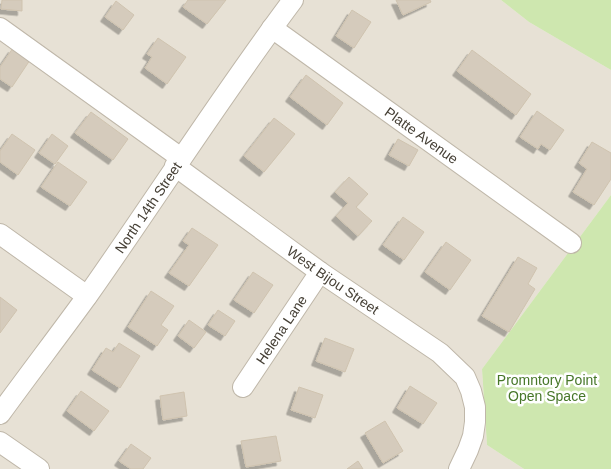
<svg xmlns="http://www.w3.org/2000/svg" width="611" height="469" font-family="Arial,sans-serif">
  <defs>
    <filter id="shadow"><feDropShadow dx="-4.5" dy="4.5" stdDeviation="0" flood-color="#0004"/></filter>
  </defs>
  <rect width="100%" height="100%" fill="#f3efe7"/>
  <path fill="#e7e1d5" d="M0,0H501L529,22L611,70V195L482,369L487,445L524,469H0Z"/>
  <g fill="#cee7af">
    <path d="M501,0H611V70L529,22Z"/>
    <path d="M611,195V469H524L487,445L482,369Z"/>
  </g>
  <g fill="#d5cbbc" stroke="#cfc3af" filter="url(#shadow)">
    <path d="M2,0H22V11L1,9Z"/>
    <path d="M188,0H226L207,24L183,7Z"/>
    <path d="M396,0H430L431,2L403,15Z"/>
    <path d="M116,1L134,15L123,30L105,17Z"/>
    <path d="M352,10L371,22L354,48L336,36Z"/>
    <path d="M158,38L186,57L167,84L145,68L152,57L147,54Z"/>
    <path d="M13,48L30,60L12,87L0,79V67Z"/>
    <path d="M472,50L531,94L516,115L457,71Z"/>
    <path d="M306,75L343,103L327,125L290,97Z"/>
    <path d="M537,111L564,130L550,150L541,144L538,149L520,137Z"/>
    <path d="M91,112L128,139L113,160L75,133Z"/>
    <path d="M274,118L295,134L264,172L244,156Z"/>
    <path d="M12,134L35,150L18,175L0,162V151Z"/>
    <path d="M52,134L68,146L55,164L39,153Z"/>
    <path d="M398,139L418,150L409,166L389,155Z"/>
    <path d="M592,142L611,153V179L594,205L573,192L587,169L579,163Z"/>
    <path d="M58,162L87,182L70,206L41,187Z"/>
    <path d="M349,177L368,194L356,207L372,221L358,236L336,216L348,203L335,192Z"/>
    <path d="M403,217L424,232L404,260L383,245Z"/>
    <path d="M192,228L218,245L189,286L169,273L189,245L183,241Z"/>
    <path d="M446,242L471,260L450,290L425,272Z"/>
    <path d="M518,257L537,268L528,284L535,289L509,332L482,316Z"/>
    <path d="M253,272L273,285L254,313L234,300Z"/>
    <path d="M151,291L174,306L161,325L168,330L157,346L128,327Z"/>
    <path d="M0,297L17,310L0,333Z"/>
    <path d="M218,310L235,321L225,336L208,325Z"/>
    <path d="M189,320L206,332L194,348L178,336Z"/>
    <path d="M325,338L354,349L345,372L316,361Z"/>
    <path d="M119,343L140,356L120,388L92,370L106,348L113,352Z"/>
    <path d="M410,386L437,403L423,424L397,408Z"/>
    <path d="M299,387L323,395L315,418L291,410Z"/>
    <path d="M81,391L109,411L94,431L67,411Z"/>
    <path d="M184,392L187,416L163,420L160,396Z"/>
    <path d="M385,421L403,451L383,463L365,433Z"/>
    <path d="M276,436L281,461L246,467L241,441Z"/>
    <path d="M131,444L151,458L143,469H131L119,461Z"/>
    <path d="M358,461L363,469H347Z"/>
  </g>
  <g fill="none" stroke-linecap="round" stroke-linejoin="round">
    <defs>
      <g id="minor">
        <path d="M0,28L181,158"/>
        <path id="s1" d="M272,28L571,243"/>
        <path id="s2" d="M175,166L320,272L440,353L465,377L471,391L475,407V422L473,436L468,450L459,469"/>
        <path d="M0,234L87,296"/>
        <path id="s3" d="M243,387L320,272"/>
        <path id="s4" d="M0,414C29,374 59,335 88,295C157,197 221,96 293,0"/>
        <path d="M0,442L39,469"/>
      </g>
    </defs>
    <use href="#minor" stroke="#bfb7a9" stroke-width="22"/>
    <use href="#minor" stroke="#fff" stroke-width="20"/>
  </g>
  <g text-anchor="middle" stroke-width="5" stroke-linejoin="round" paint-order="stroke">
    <g font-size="14" fill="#464036" stroke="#fff">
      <text dy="5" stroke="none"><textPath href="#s1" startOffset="184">Platte Avenue</textPath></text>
      <text dy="5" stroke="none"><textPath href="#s4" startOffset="254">North 14th Street</textPath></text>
      <text dy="5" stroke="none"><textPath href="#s2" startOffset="195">West Bijou Street</textPath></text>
      <text dy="5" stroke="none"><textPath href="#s3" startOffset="69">Helena Lane</textPath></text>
    </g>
    <g font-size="14" fill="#477729" stroke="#fff">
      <text x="547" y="385">Promntory Point<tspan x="547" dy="16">Open Space</tspan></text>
    </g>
  </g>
</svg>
